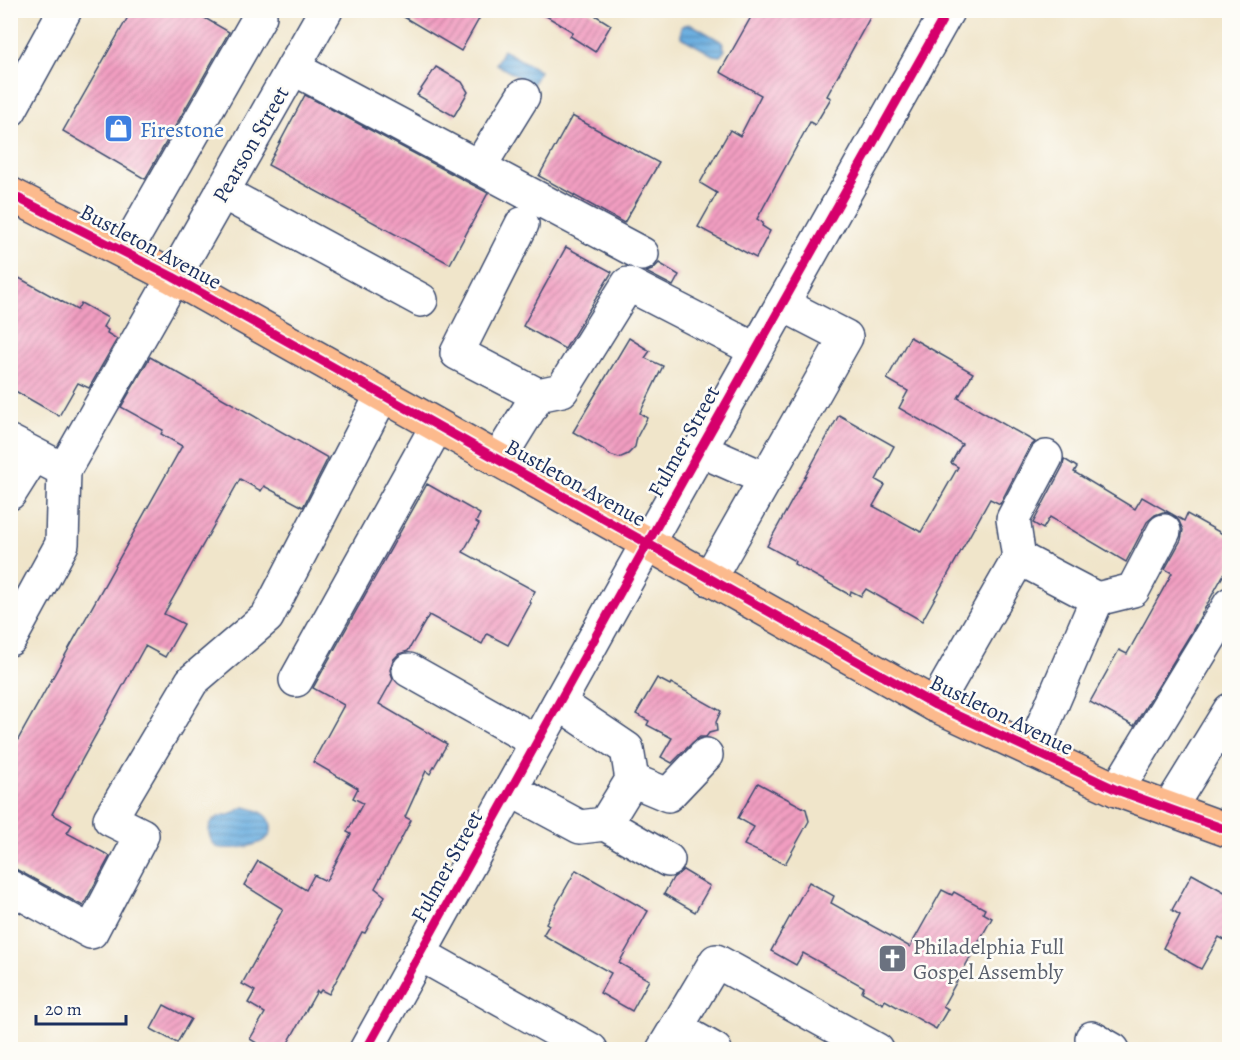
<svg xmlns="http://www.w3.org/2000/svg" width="1240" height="1060" font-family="Alegreya,serif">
  <defs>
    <pattern id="water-rules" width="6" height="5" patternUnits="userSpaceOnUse" patternTransform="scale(1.5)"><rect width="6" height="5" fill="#69addf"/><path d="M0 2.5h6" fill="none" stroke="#568db8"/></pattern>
    <pattern id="building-hatch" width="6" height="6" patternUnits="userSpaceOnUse" patternTransform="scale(1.5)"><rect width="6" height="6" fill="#f29ec1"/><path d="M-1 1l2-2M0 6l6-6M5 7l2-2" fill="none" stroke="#c381a0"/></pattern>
  </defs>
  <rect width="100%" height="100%" fill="#fdfcf7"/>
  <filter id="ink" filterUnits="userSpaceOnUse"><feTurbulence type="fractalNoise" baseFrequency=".0167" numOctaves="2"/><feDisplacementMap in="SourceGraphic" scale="12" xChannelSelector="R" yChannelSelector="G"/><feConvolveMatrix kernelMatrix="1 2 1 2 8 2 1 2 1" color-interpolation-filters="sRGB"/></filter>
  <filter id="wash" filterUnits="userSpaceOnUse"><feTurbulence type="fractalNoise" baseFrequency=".008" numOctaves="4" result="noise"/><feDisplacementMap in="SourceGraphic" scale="24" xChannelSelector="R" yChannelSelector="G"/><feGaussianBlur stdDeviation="1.35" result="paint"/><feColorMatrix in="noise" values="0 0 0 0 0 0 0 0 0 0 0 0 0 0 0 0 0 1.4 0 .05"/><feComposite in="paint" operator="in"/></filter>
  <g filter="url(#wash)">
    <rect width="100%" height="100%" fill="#f0e5ca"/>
    <g fill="url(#water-rules)" stroke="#426e9e" stroke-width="1.5">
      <path d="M691,24L722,42L725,50L720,56L713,55L681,37V27L684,25Z"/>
      <path d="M503,50L540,71L532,85L496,64Z"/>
      <path d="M245,807C257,810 273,814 271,830C271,833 270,836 267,838C255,848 231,850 216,847C206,836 206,820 222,816C227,815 227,816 232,814C236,812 239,809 245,807Z"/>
    </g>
    <g id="blocks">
      <g fill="url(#building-hatch)">
        <path d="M132,10H191L229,32L145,179L63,131Z"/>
        <path d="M392,10H484L461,51Z"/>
        <path d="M536,10H587L611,25L595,52L570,36L573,32Z"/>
        <path d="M755,10H874L827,96L831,98L815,125L810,122L757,219L763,223L762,226L770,231L756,258L698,227L717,193L700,183L730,130L740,136L761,95L720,72Z"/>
        <path d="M436,67L462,82L468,92L454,116L417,95Z"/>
        <path d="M305,95L488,193L450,264L268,165Z"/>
        <path d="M572,116L659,163L624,223L539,176Z"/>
        <path d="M566,247L612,272L565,349L523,326Z"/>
        <path d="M659,263L679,275L673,286L646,272L652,270Z"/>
        <path d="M10,273L77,310L81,303L108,318L103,327L108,330L107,333L117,339L89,388L78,383L59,416L10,388Z"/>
        <path d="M910,337L973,373L958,398L1035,442L1029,448L1000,504L990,499L922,621L866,589L861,596L851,591L850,595L794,564L795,561L767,546L839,415L894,446L876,480L885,485L873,506L921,532L958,467L951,463L962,444L899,408L908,391L887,379Z"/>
        <path d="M629,338L650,351L645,358L663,366L640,413L647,418L637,437L635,447L628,454L619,458L610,455L603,449L573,432Z"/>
        <path d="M150,357L328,458L303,507L264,486L261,491L240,479L164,614L184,624L165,657L145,646L52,814L72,825L67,833L110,856L83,906L10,866V754L182,446L161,434L163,430L121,407Z"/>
        <path d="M1064,459L1077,467L1074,472L1135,509L1142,497L1184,521L1187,514L1230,538V563L1191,633L1134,726L1090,702L1119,650L1127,654L1172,573L1165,569L1181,540L1183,530L1179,521L1172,514L1163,512L1155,515L1147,522L1126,562L1050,517L1043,529L1033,523L1063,466Z"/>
        <path d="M427,484L480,514L476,522L479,524L463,552L535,591L529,602L531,603L508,645L487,634L482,644L429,615L408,651L399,654L393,660L390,670L393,679L379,704L447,744L430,774L426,771L405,817L411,820L375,888L385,896L365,933L362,932L329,994L321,990L319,993L317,991L284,1050H268L250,1039L265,1013L248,1003L255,991L242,984L283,909L244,885L258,861L306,890L314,875L326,881L351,834L347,832L363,803L353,798L358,788L313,762L344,705L313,688Z"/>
        <path d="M657,678L670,685L671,683L721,711L716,722L717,731L709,733L706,737H700L693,742L672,763L661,757L672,738L647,725L649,721L636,714Z"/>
        <path d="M758,783L806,809L809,821L785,864L744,845L754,827L738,818Z"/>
        <path d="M576,870L648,911L619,963L649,980L632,1011L600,993L611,973L543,935L549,925L546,923Z"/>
        <path d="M683,870L710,886L695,912L664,894L673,878Z"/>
        <path d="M1192,874L1230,895V943L1219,937L1201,969L1163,948L1180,915L1172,910Z"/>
        <path d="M809,882L834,896L831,903L910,947L942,890L952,895L954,892L985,909L983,913L992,918L943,1006L948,1009L936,1029L885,1000L883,1004L862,992L864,987L803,953L796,965L771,951Z"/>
        <path d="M164,1005L191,1019L177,1043L151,1029Z"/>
      </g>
    </g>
  </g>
  <g filter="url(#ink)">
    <use href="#blocks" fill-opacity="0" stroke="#3b4a6e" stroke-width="1.5"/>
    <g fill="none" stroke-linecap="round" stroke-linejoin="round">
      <defs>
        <g id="minor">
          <path d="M293,68L642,254"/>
          <path d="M10,110L65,10"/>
          <path d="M479,167L523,96"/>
          <path d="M222,192L421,300"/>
          <path d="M522,224L457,353L538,395"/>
          <path d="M125,252L260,16"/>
          <path d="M10,442L64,470L62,544L10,639"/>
          <path d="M700,450L766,479"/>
          <path d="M498,460L538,395L562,390L628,284L756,350"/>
          <path d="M64,470L326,10"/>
          <path d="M10,493L34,455"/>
          <path d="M1019,558L1013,519L1046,457"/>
          <path d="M709,579L846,337L782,304"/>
          <path d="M1097,599L1133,590L1164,531"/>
          <path d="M409,670L537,742"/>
          <path d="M296,680L437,426"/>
          <path d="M935,705L1019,558L1097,599L1032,751"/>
          <path d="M632,780L668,795L706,755"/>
          <path d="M511,790L580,827L605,824L632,780L627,749L559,703"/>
          <path d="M1117,790L1230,604"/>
          <path d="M1169,809L1230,710"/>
          <path d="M605,824L668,860"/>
          <path d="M10,887L91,932L142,835L110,819L192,681L267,617L382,395"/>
          <path d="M420,954L591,1050"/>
          <path d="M676,1028L715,1050"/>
          <path d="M1092,1038L1113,1050"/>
          <path d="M366,1050L647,544L948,10"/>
          <path d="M663,1050L716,961L877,1050"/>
        </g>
        <path id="major" d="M10,194L173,277L935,705L1117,790L1230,831"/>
      </defs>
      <use href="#minor" stroke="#3b4a6e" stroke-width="36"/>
      <use href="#major" stroke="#3b4a6e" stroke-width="36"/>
      <use href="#minor" stroke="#fff" stroke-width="33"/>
      <use href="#major" stroke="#fcba8d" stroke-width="33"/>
      <defs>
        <g id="cycleway">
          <path d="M10,194L173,277L935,705L1117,790L1230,831"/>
          <path d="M366,1050L647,544L948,10"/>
        </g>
      </defs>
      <use href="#cycleway" stroke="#fdfcf7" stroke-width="13"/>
      <use href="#cycleway" stroke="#d6006c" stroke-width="9"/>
    </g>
  </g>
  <defs>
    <symbol id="shop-square" viewBox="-11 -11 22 22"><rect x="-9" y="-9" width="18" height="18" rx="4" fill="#3f7fe0" stroke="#fdfcf7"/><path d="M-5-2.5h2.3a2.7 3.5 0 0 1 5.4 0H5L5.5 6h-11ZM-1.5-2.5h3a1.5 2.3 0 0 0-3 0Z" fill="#fff"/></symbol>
    <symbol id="church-square" viewBox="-11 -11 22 22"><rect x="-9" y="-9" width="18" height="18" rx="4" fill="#6b7280" stroke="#fdfcf7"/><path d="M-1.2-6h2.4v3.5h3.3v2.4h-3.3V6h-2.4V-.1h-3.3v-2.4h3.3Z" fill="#fff"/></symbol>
  </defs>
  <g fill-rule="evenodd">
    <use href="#shop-square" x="102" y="112" width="33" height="33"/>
    <use href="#church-square" x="876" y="942" width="33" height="33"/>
  </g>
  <g text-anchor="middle" stroke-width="5" stroke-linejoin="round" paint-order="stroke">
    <g font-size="22" fill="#366cbe" stroke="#fdfcf7" text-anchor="start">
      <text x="140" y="137">Firestone</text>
    </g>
    <g font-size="22" fill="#1b2f5e" stroke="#fdfcf7">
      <text transform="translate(250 144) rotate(-60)" y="8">Pearson Street</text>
      <text transform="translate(151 246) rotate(28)" y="8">Bustleton Avenue</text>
      <text transform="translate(683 441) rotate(-61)" y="8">Fulmer Street</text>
      <text transform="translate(576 482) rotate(29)" y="8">Bustleton Avenue</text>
      <text transform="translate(1002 714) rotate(26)" y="8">Bustleton Avenue</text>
      <text transform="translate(446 866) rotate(-61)" y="8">Fulmer Street</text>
    </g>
    <g font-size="22" fill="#5b616d" stroke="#fdfcf7" text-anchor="start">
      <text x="913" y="954">Philadelphia Full<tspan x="913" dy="25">Gospel Assembly</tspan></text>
    </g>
  </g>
  <rect width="1240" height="1060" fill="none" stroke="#fdfcf7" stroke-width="36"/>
  <path d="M36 1015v9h90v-9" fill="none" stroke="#1b2f5e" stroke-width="3"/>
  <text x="45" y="1015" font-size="18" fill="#1b2f5e" stroke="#fdfcf7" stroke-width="4.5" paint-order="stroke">20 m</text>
</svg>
